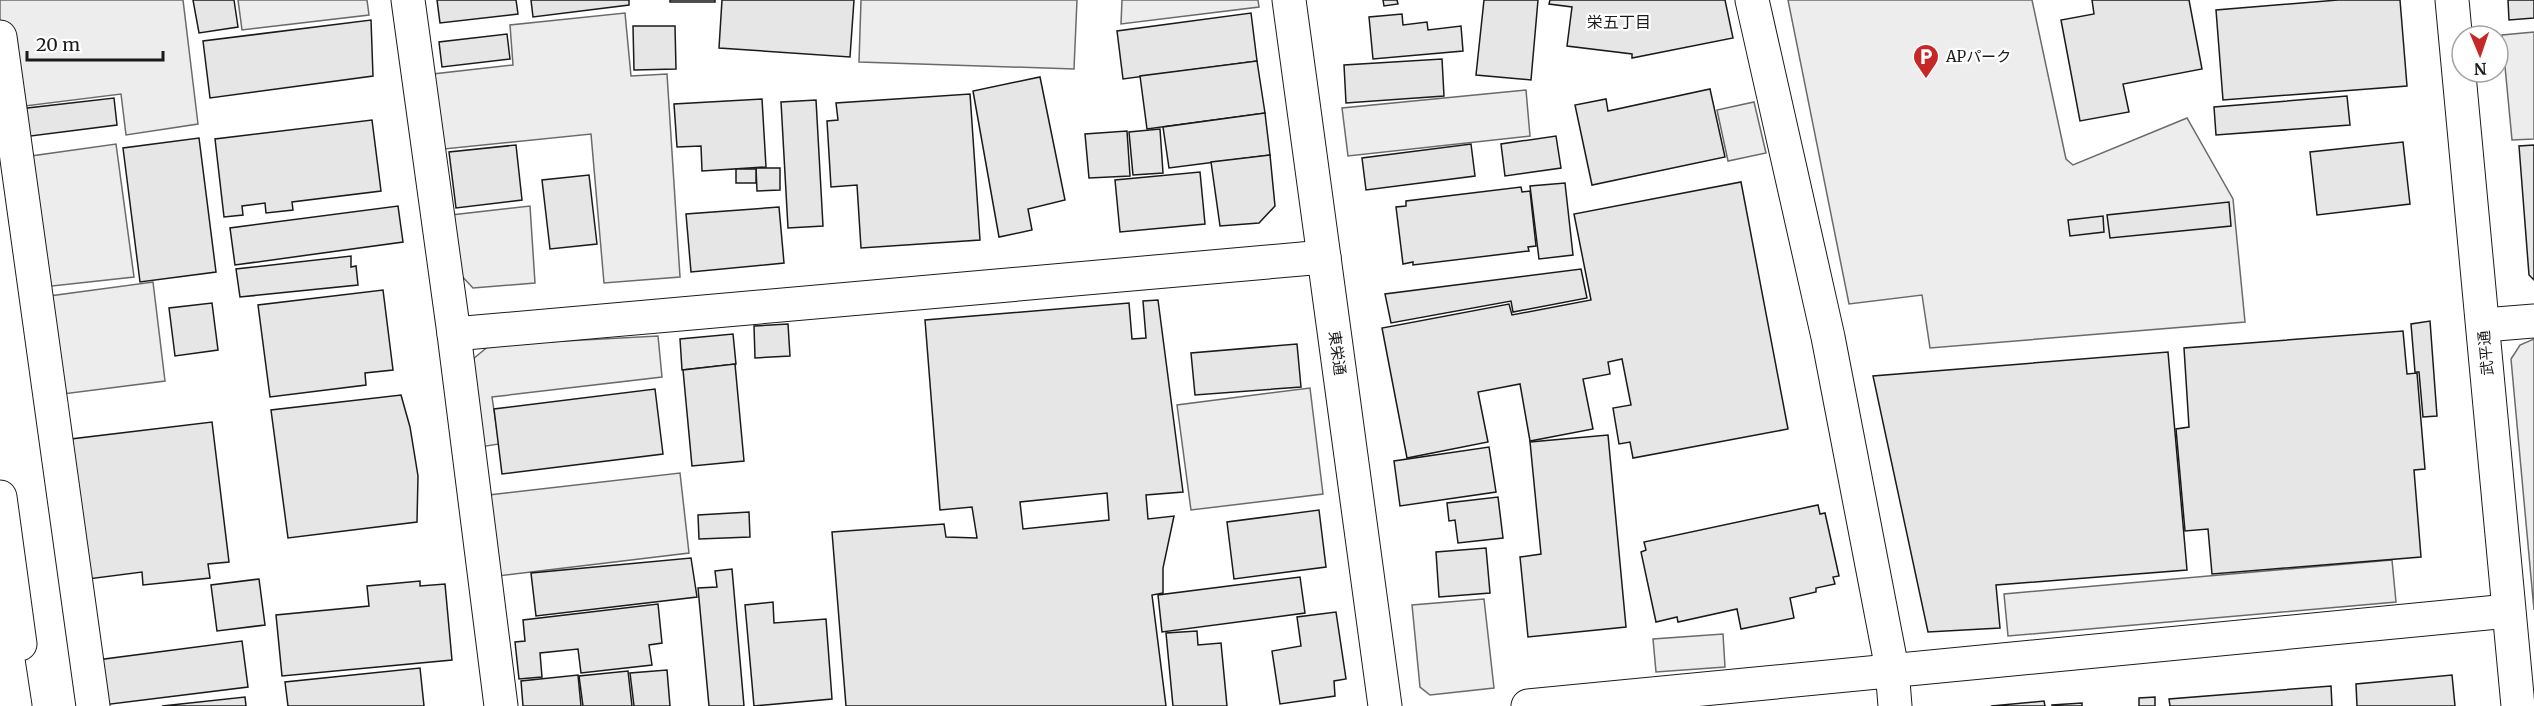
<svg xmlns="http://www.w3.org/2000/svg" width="2534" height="706" font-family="Merriweather,'Noto Sans JP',serif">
  <rect width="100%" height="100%" fill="#fff"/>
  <g fill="#ededed" stroke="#6a6a6a" stroke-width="1.5">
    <path d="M0,0H183L198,124L126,135L121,94L9,108L0,37Z"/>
    <path d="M238,0H367L369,15L242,30Z"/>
    <path d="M861,0H1077L1074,69L859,62Z"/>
    <path d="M1122,0H1258L1259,7L1121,24Z"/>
    <path d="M1788,0H2032L2066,159L2073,165L2187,118L2233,199L2245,322L1930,348L1922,295L1849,304Z"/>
    <path d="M625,13L631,76L667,74L680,277L604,283L591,134L444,149L433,74L513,65L510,25Z"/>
    <path d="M2534,32V139L2512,140L2502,35Z"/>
    <path d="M1526,90L1530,136L1348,156L1342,108Z"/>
    <path d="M1754,102L1766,153L1728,161L1717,110Z"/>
    <path d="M116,144L134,277L34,288L17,158Z"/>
    <path d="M530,206L535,283L473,288L458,272L451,215Z"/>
    <path d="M153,282L165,381L55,395L42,297Z"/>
    <path d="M658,336L662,377L492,397L499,444L480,447L473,359L490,345Z"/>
    <path d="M2534,339V610L2511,359L2520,345Z"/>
    <path d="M1310,388L1323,494L1191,510L1177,405Z"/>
    <path d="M680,473L689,553L498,576L489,495Z"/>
    <path d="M2392,560L2396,602L2008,636L2004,594Z"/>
    <path d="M1484,599L1494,688L1430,695L1420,687L1412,605Z"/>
    <path d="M1723,634L1725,667L1656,672L1653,639Z"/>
  </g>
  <g fill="#e6e6e6" stroke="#1a1a1a" stroke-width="1.5" fill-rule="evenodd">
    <path d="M193,0H234L238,27L199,33Z"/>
    <path d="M437,0H516L518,14L440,23Z"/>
    <path d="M531,0H629V5L533,17Z"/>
    <rect x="670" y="0" width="45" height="2"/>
    <path d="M722,0H854L850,57L719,48Z"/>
    <path d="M1383,0H1397L1398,4L1384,6Z"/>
    <path d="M1484,0H1538L1531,80L1476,75Z"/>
    <path d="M1550,0H1725L1733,38L1632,58V54L1567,46L1572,7L1549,4Z"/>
    <path d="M2092,0H2189L2202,69L2123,84L2129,112L2080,121L2061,20L2094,14Z"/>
    <path d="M2338,0H2400L2407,86L2223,100L2216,10Z"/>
    <path d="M2508,0H2534V18L2509,20Z"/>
    <path d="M1251,13L1257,61L1123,79L1117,31Z"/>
    <path d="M1402,14L1403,25L1427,22L1428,30L1461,26L1463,51L1373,59L1369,17Z"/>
    <path d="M371,20L373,76L210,98L203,41Z"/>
    <path d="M633,26H675L676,69L634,70Z"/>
    <path d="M507,34L510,59L442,67L439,42Z"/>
    <path d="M1442,59L1444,96L1346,103L1344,65Z"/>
    <path d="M1257,61L1265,113L1147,129L1140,76Z"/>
    <path d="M1040,77L1065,200L1028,209L1032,230L999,237L973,91Z"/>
    <path d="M1710,89L1725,157L1592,185L1575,105L1606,99L1608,111Z"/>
    <path d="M970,94L980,240L861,248L857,185L831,187L827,121L838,120L836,103Z"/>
    <path d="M2347,96L2350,125L2216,135L2214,107Z"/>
    <path d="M114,98L117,125L23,137L19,109Z"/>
    <path d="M762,99L766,167L702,171L701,146L677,147L674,104Z"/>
    <path d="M816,100L823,226L788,228L781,102Z"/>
    <path d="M1265,113L1270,155L1169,168L1163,127Z"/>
    <path d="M372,120L381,191L292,202L293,210L266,213L265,203L242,206L243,215L224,217L215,139Z"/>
    <path d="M1160,129L1163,173L1133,175L1129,132Z"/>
    <path d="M1127,131L1130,176L1089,178L1085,134Z"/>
    <path d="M1556,136L1561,168L1505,176L1501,144Z"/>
    <path d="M199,138L216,272L140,282L123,148Z"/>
    <path d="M2403,142L2410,204L2317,215L2310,152Z"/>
    <path d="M1471,144L1475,176L1366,190L1362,158Z"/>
    <path d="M516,145L522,200L456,208L449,152Z"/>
    <path d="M2534,145V280L2529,275L2519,146Z"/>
    <path d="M1270,155L1275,206L1259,223L1220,226L1211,162Z"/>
    <path d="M756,168H780V190L757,191Z"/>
    <rect x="736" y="169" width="20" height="14"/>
    <path d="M1200,172L1205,224L1120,232L1115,180Z"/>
    <path d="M589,175L597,244L550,249L542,180Z"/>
    <path d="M1741,182L1788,429L1633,458L1630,442L1619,444L1613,408L1631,405L1622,359L1608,362L1610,374L1583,379L1593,429L1530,441L1520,384L1478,392L1488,442L1407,458L1382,328L1509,304L1512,315L1591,300L1574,214Z"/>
    <path d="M1565,183L1573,255L1539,259L1530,186Z"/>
    <path d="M1521,187L1522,192L1530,191L1536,246L1528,247L1529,251L1413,265V262L1403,264L1396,207L1406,206V201Z"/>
    <path d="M2229,202L2231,226L2110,238L2107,215Z"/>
    <path d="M398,206L403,242L235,265L230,228Z"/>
    <path d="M779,207L784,263L691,272L686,214Z"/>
    <path d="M2103,216L2104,232L2070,236L2068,220Z"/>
    <path d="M351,256V267L356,266L358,285L240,297L236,269Z"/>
    <path d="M1581,269L1587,298L1513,312L1511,301L1391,323L1385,294Z"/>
    <path d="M383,290L393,370L365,373L366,385L270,397L258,305Z"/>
    <path d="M1158,300L1183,492L1146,495L1148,519L1174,516L1163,568V593L1152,595L1166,706H846L832,532L944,524L946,537L977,538L972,507L940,510L925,320L1129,303L1132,339L1146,338L1143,301ZM1107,493L1109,520L1023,529L1020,502Z"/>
    <path d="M212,303L218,350L175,356L169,308Z"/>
    <path d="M2430,321L2437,416L2423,417L2419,372H2415L2411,324Z"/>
    <path d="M788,324L790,356L755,358L754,326Z"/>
    <path d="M2403,331L2407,374L2417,373L2425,469L2414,470L2421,557L2212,574L2208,529L2185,531L2176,429L2189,427L2184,348Z"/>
    <path d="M733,334L736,364L682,370L680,339Z"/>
    <path d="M1297,344L1301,387L1195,395L1191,353Z"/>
    <path d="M2168,352L2187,570L1996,585L2000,628L1928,632L1873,376Z"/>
    <path d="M735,364L744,461L692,466L683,370Z"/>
    <path d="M655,389L663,454L502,474L494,409Z"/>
    <path d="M401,395L410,427L418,476L417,522L288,538L271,410Z"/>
    <path d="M212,422L229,562L208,564L210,578L143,585L142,572L88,579L71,439Z"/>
    <path d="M1608,435L1626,627L1528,637L1520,557L1541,554L1530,442Z"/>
    <path d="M1489,447L1496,492L1400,506L1394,461Z"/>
    <path d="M1498,497L1503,538L1458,543L1455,520L1449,521L1447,503Z"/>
    <path d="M1818,505L1820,514L1825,513L1839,576L1833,577L1835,584L1816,588V592L1790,598L1794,618L1741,629L1737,609L1678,622L1677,617L1656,622L1641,552L1646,550L1644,542Z"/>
    <path d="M1319,510L1326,567L1234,579L1227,522Z"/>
    <path d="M749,512L750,537L699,539L698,515Z"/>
    <path d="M1486,548L1490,593L1439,597L1436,552Z"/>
    <path d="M691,558L697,597L536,616L531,573Z"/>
    <path d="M732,569L744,706H709L698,588L717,587L715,571Z"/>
    <path d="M1300,577L1305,613L1162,632L1158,595Z"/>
    <path d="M259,579L265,625L217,631L211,585Z"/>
    <path d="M420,581V586L445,584L452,660L282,676L276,615L369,606L367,586Z"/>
    <path d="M773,602L774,623L826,619L832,699L754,706L745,605Z"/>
    <path d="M658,604L662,643L649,645L652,665L581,673L578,649L540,653L542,677L519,679L515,642L525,641L523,620Z"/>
    <path d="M1336,612L1346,679L1334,681L1335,696L1280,704L1272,651L1301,646L1297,617Z"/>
    <path d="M1197,631L1198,645L1221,643L1227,706H1173L1166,633Z"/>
    <path d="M242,641L248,687L103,705L97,660Z"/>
    <path d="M420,668L424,706H288L285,682Z"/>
    <path d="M667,670L670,706H634L630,673Z"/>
    <path d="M628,671L632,706H583L579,676Z"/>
    <path d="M578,675L581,706H523L521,681Z"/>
    <path d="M2452,675L2455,706H2357L2356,684Z"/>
    <path d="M2331,686L2332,706H2170L2169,699Z"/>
    <path d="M245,697L246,706H162Z"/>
    <path d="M2155,697V706H2139V698Z"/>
    <path d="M2044,701L2045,706H1991Z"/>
    <path d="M2082,703V706H2052V705Z"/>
  </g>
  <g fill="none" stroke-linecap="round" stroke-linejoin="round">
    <defs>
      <g id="street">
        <path d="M408,0L454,334L501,706"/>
        <path d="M1289,0L1385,706"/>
        <path d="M1752,0L1828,337L1892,669L1895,706"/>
        <path d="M2452,0L2518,706"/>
        <path d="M0,37L93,706"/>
        <path d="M2484,325L2534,321"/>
        <path d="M454,334L1324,257"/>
        <path d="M0,497L20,644"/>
        <path d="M1528,706L2508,611"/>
      </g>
      <path id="primary" d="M0,607L15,706"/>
    </defs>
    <use href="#street" stroke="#1a1a1a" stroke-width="35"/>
    <use href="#primary" stroke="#1a1a1a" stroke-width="35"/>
    <use href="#street" stroke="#fff" stroke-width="33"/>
    <use href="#primary" stroke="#fff" stroke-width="33"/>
  </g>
  <defs>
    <symbol id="parking-pin" viewBox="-11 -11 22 30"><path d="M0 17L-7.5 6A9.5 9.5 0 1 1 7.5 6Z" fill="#c62828" stroke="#fff"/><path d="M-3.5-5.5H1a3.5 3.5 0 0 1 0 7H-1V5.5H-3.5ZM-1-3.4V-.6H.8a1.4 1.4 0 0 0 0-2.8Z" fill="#fff"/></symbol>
  </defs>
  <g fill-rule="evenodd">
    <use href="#parking-pin" x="1911" y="42" width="30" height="40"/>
  </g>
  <g text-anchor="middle" stroke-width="4.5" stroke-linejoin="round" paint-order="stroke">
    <g font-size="15" fill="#1a1a1a" stroke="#fff" text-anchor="start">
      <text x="1946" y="62">APパーク</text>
    </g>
    <g font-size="15" fill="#1a1a1a" stroke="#fff">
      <text transform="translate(1337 353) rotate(82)" y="5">東栄通</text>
      <text transform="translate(2486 353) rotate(-95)" y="5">武平通</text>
    </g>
    <g font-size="16" fill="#1a1a1a" stroke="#fff">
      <text x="1619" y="28">栄五丁目</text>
    </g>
  </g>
  <g transform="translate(2480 54) rotate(178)"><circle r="28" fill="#ffffff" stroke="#a3a3a3" stroke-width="1.5"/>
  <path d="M0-4.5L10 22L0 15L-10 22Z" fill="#c62828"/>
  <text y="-9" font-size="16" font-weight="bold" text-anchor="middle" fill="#1a1a1a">N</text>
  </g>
  <path d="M27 51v9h136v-9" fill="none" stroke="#1a1a1a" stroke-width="3"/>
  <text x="36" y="51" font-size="18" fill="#1a1a1a" stroke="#ffffff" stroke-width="4.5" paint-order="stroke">20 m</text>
</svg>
